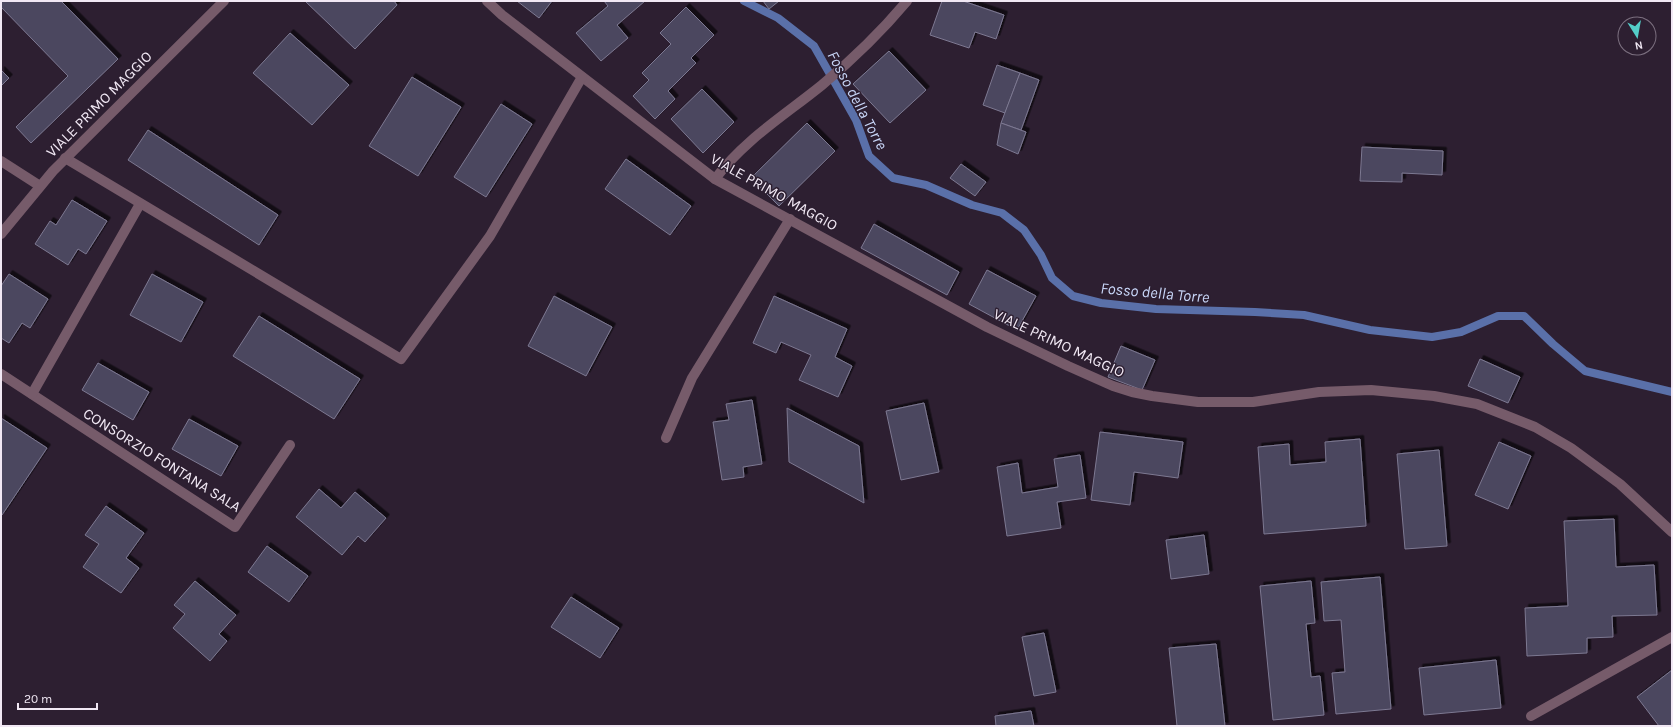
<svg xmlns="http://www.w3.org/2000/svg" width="1673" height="727" font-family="Karla,sans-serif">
  <defs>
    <filter id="shadow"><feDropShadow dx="3.5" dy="-3.5" stdDeviation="0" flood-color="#0009"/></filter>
  </defs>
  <rect width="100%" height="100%" fill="#2d1f31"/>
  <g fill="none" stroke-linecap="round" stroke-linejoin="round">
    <path stroke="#5a70a9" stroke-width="8" d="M744,1L778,18L814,46L856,120L869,156L893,178L926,185L972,205L1002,213L1024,230L1041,255L1052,278L1073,296L1101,303L1156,309L1255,312L1304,315L1370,330L1432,337L1461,332L1498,316H1524L1553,344L1585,371L1672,392"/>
  </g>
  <g fill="#4b465e" stroke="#7d7992" filter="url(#shadow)">
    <path d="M1,1H61L118,59L31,143L16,127L68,76L1,7Z"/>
    <path d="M305,1H394L397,5L355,49Z"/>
    <path d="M517,1H552L539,18Z"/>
    <path d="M604,1H645L617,25L628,38L601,61L576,33L608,6Z"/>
    <path d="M763,1H779L769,9Z"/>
    <path d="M942,1H963L1004,15L996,39L975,32L969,48L930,35Z"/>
    <path d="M686,7L714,35L691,58L696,63L668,91L675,99L655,119L633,96L649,80L642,73L671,44L660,33Z"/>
    <path d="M290,33L349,85L312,125L253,73Z"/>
    <path d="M889,51L926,90L890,123L853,84Z"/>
    <path d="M997,65L1020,73L1005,113L983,105Z"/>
    <path d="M1,70L9,78L1,86Z"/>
    <path d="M1020,73L1039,80L1021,130L1001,123Z"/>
    <path d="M412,77L461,107L418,176L369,146Z"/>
    <path d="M702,89L734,122L703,153L671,119Z"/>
    <path d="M501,104L532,124L486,197L454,177Z"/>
    <path d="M807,123L835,151L779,206L751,178Z"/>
    <path d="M1001,123L1026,132L1018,154L997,145Z"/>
    <path d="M148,130L278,215L259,245L128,160Z"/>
    <path d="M1362,147L1443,151L1442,175L1402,173V182L1360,181Z"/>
    <path d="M626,159L691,206L670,235L605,189Z"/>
    <path d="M961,164L986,182L975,196L950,178Z"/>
    <path d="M72,200L107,221L86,254L78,249L68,265L35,244L50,221L56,225Z"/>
    <path d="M874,224L959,272L947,295L861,248Z"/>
    <path d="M987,270L1036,296L1017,330L969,304Z"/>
    <path d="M9,274L48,299L30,328L22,323L9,343L1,338V286Z"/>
    <path d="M152,274L203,302L181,342L130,315Z"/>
    <path d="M554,296L612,327L586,376L528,346Z"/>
    <path d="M774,296L847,329L835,357L852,366L838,397L799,380L811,355L781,342L776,353L753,343Z"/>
    <path d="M259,316L360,379L334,419L233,356Z"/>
    <path d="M1121,346L1155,360L1142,390L1108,377Z"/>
    <path d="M1480,359L1520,377L1508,403L1468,386Z"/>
    <path d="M98,363L149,392L133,420L82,390Z"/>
    <path d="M752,400L762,464L743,467L744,477L722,480L713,422L729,420L726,404Z"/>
    <path d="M924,403L939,472L901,480L886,411Z"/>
    <path d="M787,408L859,446L864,503L789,462Z"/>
    <path d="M1,418L47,448L2,515H1Z"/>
    <path d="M189,419L238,446L221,476L172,449Z"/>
    <path d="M1100,432L1183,442L1178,478L1134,472L1130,505L1091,500Z"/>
    <path d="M1360,439L1366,526L1264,534L1258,447L1289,444L1290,465L1326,462L1325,442Z"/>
    <path d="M1499,442L1531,456L1508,509L1475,495Z"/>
    <path d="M1439,450L1447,546L1405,549L1397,454Z"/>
    <path d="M1080,455L1086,498L1057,502L1061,528L1007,536L997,467L1018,463L1022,493L1058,487L1054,459Z"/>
    <path d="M319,489L341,508L355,492L386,518L365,542L358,536L342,555L296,517Z"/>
    <path d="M106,506L144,533L126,558L139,568L121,593L83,567L99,544L85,535Z"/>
    <path d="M1614,519L1616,567L1654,565L1657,615L1612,616L1613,637L1587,638V653L1527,656L1525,608L1568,606L1564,521Z"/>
    <path d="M1204,535L1209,574L1171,579L1166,540Z"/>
    <path d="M267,546L308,576L289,602L248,572Z"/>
    <path d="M1380,577L1391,709L1336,714L1332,673L1345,672L1341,620L1324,621L1321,582Z"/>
    <path d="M195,581L236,615L219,634L227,641L210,661L173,628L185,614L174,605Z"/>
    <path d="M1311,581L1315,623L1306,624L1311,677L1320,676L1324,715L1273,720L1260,586Z"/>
    <path d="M571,597L619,628L600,658L551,627Z"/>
    <path d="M1044,633L1056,692L1034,696L1022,637Z"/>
    <path d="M1216,644L1225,726H1177L1169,648Z"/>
    <path d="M1496,660L1501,708L1424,715L1419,668Z"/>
    <path d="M1672,670V726H1659L1637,697Z"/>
    <path d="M1031,711L1034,726H996L995,716Z"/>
  </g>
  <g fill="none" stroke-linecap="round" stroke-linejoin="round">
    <path stroke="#765b6a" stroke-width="10" d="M1531,716L1672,637"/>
    <g stroke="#765b6a" stroke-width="10">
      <path d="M487,1L502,15L715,179L987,327L1068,366L1113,386L1132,392L1152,396L1198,402H1253L1319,392L1371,390L1434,396L1477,404L1535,427L1571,448L1620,484L1672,532"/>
      <path d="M65,158L401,359L490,236L582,77"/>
      <path d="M1,161L40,186"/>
      <path d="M715,179C744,140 785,115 822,85C853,59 881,32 907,1"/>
      <path d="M1,234L53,171L224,1"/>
      <path d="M1,374L235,527L290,445"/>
      <path d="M32,394L140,204"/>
      <path d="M666,438L692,378L790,219"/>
    </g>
  </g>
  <g text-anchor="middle" stroke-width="3" stroke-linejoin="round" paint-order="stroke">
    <g font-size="15" fill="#f1e8f4" stroke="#2d1f31">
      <text transform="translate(99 104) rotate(-45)" y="5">VIALE PRIMO MAGGIO</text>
      <text transform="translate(774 192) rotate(29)" y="5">VIALE PRIMO MAGGIO</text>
      <text transform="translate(1059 343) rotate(25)" y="5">VIALE PRIMO MAGGIO</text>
      <text transform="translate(162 460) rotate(32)" y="5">CONSORZIO FONTANA SALA</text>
    </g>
    <g font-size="16" font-style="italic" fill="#c9d7f9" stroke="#2d1f31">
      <text transform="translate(858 100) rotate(62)" y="6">Fosso della Torre</text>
      <text transform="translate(1155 292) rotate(5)" y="6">Fosso della Torre</text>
    </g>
  </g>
  <rect width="1673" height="727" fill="none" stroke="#f1e8f4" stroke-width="4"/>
  <g transform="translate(1637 36) rotate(169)"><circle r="19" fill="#2d1f31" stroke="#7b6f7f"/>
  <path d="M0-3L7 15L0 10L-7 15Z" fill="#54cdc8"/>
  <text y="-6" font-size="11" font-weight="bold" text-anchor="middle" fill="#f1e8f4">N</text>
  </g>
  <path d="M18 703v6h79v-6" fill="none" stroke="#f1e8f4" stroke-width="2"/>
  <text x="24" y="703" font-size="12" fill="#f1e8f4" stroke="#2d1f31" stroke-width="3" paint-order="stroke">20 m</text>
</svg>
